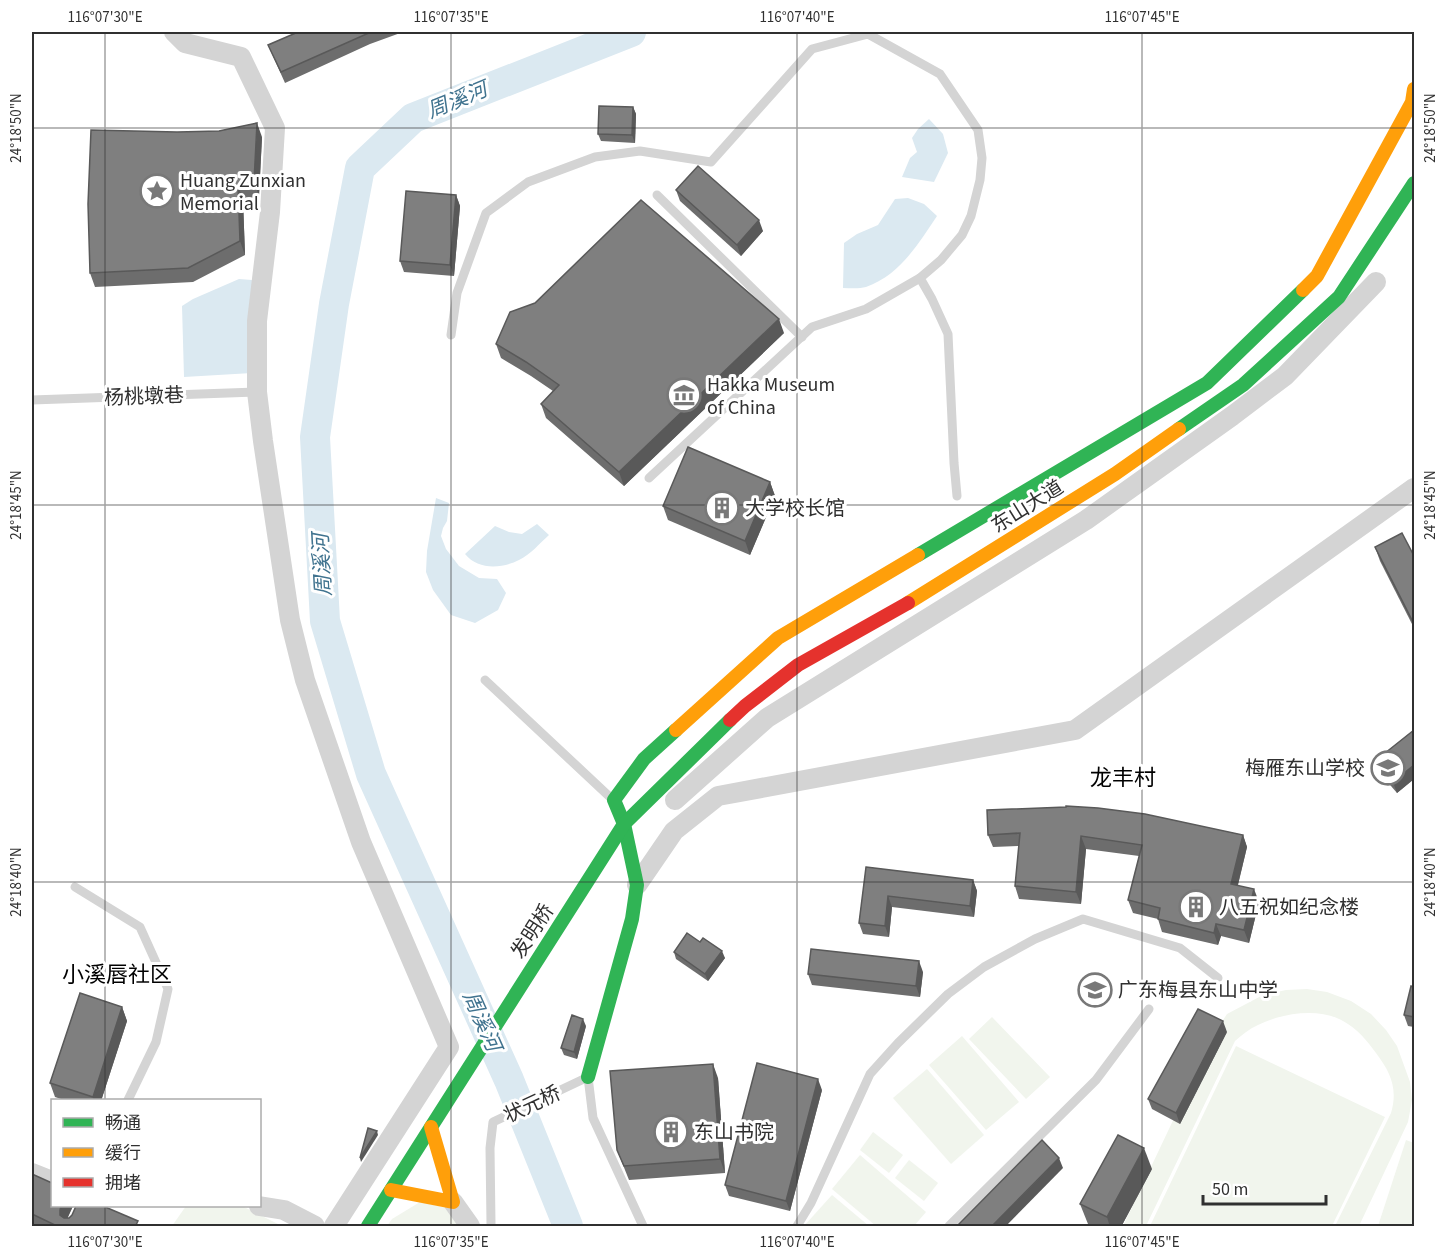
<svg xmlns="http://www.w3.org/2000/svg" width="1446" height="1258" font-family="'Source Sans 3','Noto Sans SC',sans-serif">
  <rect width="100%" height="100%" fill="#fff"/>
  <g fill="#f1f5ed">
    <path d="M1307,989L1327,992L1351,1001L1371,1014L1386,1030L1397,1046L1410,1082L1412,1100L1408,1122L1359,1226H1335L1391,1113C1398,1089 1391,1073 1376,1053C1367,1041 1358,1029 1343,1021C1319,1007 1282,1013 1258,1025C1249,1029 1242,1035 1235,1041L1146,1226H1123L1214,1034L1227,1014L1263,995L1286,990Z"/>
    <path d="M992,1017L1050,1077L1026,1099L969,1039Z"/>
    <path d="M962,1036L1019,1102L986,1130L929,1065Z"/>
    <path d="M1236,1046L1385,1117L1332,1226H1150Z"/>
    <path d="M927,1069L984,1135L951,1164L893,1098Z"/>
    <path d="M873,1132L903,1155L889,1173L860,1150Z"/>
    <path d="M1406,1140L1414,1143V1226H1378Z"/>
    <path d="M860,1155L926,1212L914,1226H876L832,1189Z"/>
    <path d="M909,1160L938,1183L924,1201L895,1178Z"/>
    <path d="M832,1195L869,1226H804Z"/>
    <path d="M420,1202L447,1208L459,1226H387L392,1219Z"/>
    <path d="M186,1206H242L282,1226H172Z"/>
  </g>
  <g fill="#dbe9f1">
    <path d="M929,119L943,134L948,153L934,182L902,177L910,158L917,152L912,138L918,129Z"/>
    <path d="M908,198L924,204L937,216C918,244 900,275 866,287C859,289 850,288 843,288L844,243L857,234L878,225L895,199Z"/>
    <path d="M239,279L252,280V373L184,377L182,306L193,299Z"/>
    <path d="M436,498L449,503L447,521L443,528L441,536L446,549L459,566L479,578L497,579L506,593L498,610L475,623L451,615L433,590L426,572L427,551Z"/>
    <path d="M537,524L549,535C540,543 530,555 519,560C501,569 478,570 465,554L495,526L509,532L522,534Z"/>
  </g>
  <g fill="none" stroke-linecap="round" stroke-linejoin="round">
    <path stroke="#dbe9f1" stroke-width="30" d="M568,1226L509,1080L371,774L325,621L315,437L334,304L360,168L413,118L631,32"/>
    <g stroke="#d4d4d4" stroke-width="9">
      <path d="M657,195L802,337"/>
      <path d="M451,335L457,293L486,213L528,182L595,157L640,151L711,162L812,49L868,34L940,74L978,130L982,158L980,180L971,216L962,235L941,260L920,278L932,299L948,334L954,463L957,496"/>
      <path d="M32,400L257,392"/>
      <path d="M649,478L812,327L866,309L920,278"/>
      <path d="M485,680L612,799"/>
      <path d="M75,887L140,927L168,989L156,1042L128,1100"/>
      <path d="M491,1224L490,1148L493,1122L588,1077L593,1118L643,1226"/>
      <path d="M797,1226L811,1203L870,1074L898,1043L948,994L984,967L1035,939L1083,919L1180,948L1218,978"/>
      <path d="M949,1226L1096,1080L1149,1009"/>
    </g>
    <g stroke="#d4d4d4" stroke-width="20">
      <path d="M174,32L185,43L241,57L275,128L270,212L257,321V392L263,441L290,620L305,680L361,842L449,1047L334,1226"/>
      <path d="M675,800L767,718L1086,520L1232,416L1285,376L1376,282"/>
      <path d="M637,885L674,831L718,796L1075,730L1414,488"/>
      <path d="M32,1173L52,1181"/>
      <path d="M453,1202L470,1226"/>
      <path d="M259,1206L284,1210L315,1226"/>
    </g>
    <g stroke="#30b455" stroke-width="14">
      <path d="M1179,429L1243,385L1339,297L1414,183"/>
      <path d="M918,555L1207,383L1303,290"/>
      <path d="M588,1077L632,919L637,885L624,824L614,800L644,759L676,730"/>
      <path d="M368,1226L624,824L730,720"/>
    </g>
    <g stroke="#ff9f0a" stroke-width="14">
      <path d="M1303,290L1317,276L1412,102L1414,89"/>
      <path d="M908,603L1115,474L1179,429"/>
      <path d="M676,730L778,638L918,555"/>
      <path d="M391,1190L453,1202L431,1127"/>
    </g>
    <path stroke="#e5322d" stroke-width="14" d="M730,720L745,706L798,665L908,603"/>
  </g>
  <g fill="#6d6d6d">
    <path d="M298,32H403L370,44L285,83L268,45Z"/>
    <path d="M633,107L636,114L635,143L601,141L598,134Z"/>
    <path d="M262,137L259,196L243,200L245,255L193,282L95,287L90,273Z"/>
    <path d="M676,190L763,231L741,256L680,201Z"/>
    <path d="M456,195L460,206L454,276L404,272L400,261Z"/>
    <path d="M784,333L624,486L546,418L541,404L553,391L531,376L501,358L496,344Z"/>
    <path d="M770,482L775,496L750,555L668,520L663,506Z"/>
    <path d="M1375,547L1414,556V628L1380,561Z"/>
    <path d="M1414,730V779L1397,793L1379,772L1375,761Z"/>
    <path d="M987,810L1243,835L1247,847L1238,885L1259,902L1249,943L1221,936L1218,945L1162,932L1158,919L1133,913L1128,900L1139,856L1086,849L1081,904L1019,899L1015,886L1019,846L993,847L988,835Z"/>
    <path d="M866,867L973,880L977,891L974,917L892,907L889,937L863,934L859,923Z"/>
    <path d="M700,942L725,958L708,981L676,959L674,952Z"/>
    <path d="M923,972L920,997L812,985L808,974Z"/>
    <path d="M1414,987V1027L1408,1026L1404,1015Z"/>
    <path d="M122,1007L127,1021L101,1101H67L55,1097L50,1083Z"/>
    <path d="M586,1026L577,1059L564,1055L561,1048Z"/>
    <path d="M1227,1032L1180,1124L1152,1109L1148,1099Z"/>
    <path d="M718,1078L725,1173L629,1180L617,1150Z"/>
    <path d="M822,1090L790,1211L729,1196L725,1185Z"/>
    <path d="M1152,1169L1121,1227H1092L1088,1224L1080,1204Z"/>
    <path d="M32,1174L52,1206H73L67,1218L140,1227L32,1226Z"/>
  </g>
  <g fill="#595959">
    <path d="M633,107L636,114L635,143L632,135Z"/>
    <path d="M257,123L262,137L259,196L254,182Z"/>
    <path d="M238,185L243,200L245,255L240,241Z"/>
    <path d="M456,195L460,206L454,276L450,265Z"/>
    <path d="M759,220L763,231L741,256L737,245Z"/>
    <path d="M779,319L784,333L624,486L619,472Z"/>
    <path d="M770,482L775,496L750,555L745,541Z"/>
    <path d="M1414,765V779L1397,793L1393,782Z"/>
    <path d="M1243,835L1247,847L1235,896L1231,884Z"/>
    <path d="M1081,836L1086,849L1081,904L1076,892Z"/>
    <path d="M973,880L977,891L974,917L970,906Z"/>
    <path d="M1254,889L1259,902L1249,943L1244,930Z"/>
    <path d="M888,896L892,907L889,937L885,926Z"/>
    <path d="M1216,924L1221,936L1218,945L1214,933Z"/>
    <path d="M722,951L725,958L708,981L705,974Z"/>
    <path d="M919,961L923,972L920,997L916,986Z"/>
    <path d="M122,1007L127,1021L101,1101H94L93,1097Z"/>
    <path d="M583,1019L586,1026L577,1059L574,1052Z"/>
    <path d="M1223,1021L1227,1032L1180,1124L1176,1113Z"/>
    <path d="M713,1064L718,1078L725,1173L720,1159Z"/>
    <path d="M818,1079L822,1090L790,1211L786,1201Z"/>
    <path d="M377,1131L378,1135L361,1162L360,1158Z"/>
    <path d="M1144,1148L1152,1169L1121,1227H1110L1107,1217Z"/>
    <path d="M1059,1158L1063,1168L1005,1227H991Z"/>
    <path d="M61,1206H73L65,1224L60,1215V1210Z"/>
  </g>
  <g fill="#7f7f7f" stroke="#595959" stroke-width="1.5">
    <path d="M298,32H371L281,72L268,45Z"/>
    <path d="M599,106L633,107L632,135L598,134Z"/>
    <path d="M257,123L254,182L238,185L240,241L188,268L90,273L88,204L91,130L177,132L219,131Z"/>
    <path d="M698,166L759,220L737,245L676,190Z"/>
    <path d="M406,191L456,195L450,265L400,261Z"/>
    <path d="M641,200L779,319L619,472L541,404L559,385L526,362L496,344L510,312L535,303Z"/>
    <path d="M688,447L770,482L745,541L663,506Z"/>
    <path d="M1402,533L1414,556V624L1375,547Z"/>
    <path d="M1414,730V765L1393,782L1375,761Z"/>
    <path d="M1066,806L1098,808L1145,814L1243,835L1231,884L1254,889L1244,930L1216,924L1214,933L1158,919L1160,908L1128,900L1142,845L1081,836L1076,892L1015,886L1020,833L988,835L987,810L1066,807Z"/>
    <path d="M866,867L973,880L970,906L888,896L885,926L859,923Z"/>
    <path d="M687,933L700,942L703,938L722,951L705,974L674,952Z"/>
    <path d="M811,949L919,961L916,986L808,974Z"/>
    <path d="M1411,986L1414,987V1017L1404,1015Z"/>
    <path d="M80,993L122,1007L93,1097L50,1083Z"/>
    <path d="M1198,1009L1223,1021L1176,1113L1148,1099Z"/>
    <path d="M572,1015L583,1019L574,1052L561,1048Z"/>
    <path d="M757,1063L818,1079L786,1201L725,1185Z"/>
    <path d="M713,1064L720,1159L624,1166L617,1150L610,1071Z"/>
    <path d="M368,1128L377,1131L360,1158Z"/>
    <path d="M1118,1135L1144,1148L1107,1217L1080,1204Z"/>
    <path d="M1042,1140L1059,1158L991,1227H956Z"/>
    <path d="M32,1174L52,1183V1206H61L60,1210V1215L64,1218H69L72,1215L76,1206H103L138,1221L135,1227H59L32,1214Z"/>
  </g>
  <path fill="none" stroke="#303030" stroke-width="1.5" stroke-opacity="0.45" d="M105,32V1100M451,32V1226M797,32V1226M1142,32V1226M32,128H1414M32,505H1414M32,882H1414M105,1206V1226"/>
  <defs>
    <symbol id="sight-ring" viewBox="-11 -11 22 22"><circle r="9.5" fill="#fff" stroke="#787878" stroke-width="1.5"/><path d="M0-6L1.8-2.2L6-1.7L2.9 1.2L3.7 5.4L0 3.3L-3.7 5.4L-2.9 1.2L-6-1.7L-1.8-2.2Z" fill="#787878"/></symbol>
    <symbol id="museum-ring" viewBox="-11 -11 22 22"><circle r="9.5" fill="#fff" stroke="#787878" stroke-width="1.5"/><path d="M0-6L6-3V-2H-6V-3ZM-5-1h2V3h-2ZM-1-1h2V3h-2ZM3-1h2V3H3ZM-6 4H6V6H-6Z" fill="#787878"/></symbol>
    <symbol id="building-ring" viewBox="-11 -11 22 22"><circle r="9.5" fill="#fff" stroke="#787878" stroke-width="1.5"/><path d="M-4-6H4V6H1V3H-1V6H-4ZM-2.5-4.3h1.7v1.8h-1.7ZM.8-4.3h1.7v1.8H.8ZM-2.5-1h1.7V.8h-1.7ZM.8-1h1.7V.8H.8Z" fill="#787878"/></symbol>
    <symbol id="school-ring" viewBox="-11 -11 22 22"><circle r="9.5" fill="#fff" stroke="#787878" stroke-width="1.5"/><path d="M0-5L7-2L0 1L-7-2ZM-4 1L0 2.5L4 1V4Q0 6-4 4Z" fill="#787878"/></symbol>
  </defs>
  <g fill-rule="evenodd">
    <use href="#sight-ring" x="138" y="172" width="38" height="38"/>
    <use href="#museum-ring" x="665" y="376" width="38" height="38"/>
    <use href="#building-ring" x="703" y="489" width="38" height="38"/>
    <use href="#school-ring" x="1369" y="749" width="38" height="38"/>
    <use href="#building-ring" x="1177" y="888" width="38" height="38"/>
    <use href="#school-ring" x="1076" y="971" width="38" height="38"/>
    <use href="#building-ring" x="652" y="1113" width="38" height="38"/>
  </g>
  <g text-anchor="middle" stroke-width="6" stroke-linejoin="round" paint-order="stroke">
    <g font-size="20" fill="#303030" stroke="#fff" text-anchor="start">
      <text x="180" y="187">Huang Zunxian<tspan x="180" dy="23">Memorial</tspan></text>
      <text x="707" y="391">Hakka Museum<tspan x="707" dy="23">of China</tspan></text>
      <text x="745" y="515">大学校长馆</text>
      <text x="1365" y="775" text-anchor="end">梅雁东山学校</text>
      <text x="1219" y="914">八五祝如纪念楼</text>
      <text x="1118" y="997">广东梅县东山中学</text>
      <text x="694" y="1139">东山书院</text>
    </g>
    <g font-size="20" fill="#303030" stroke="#fff">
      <text transform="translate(144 396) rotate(-2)" y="7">杨桃墩巷</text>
      <text transform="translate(1027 506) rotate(-32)" y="7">东山大道</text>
      <text transform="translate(532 931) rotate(-57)" y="7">发明桥</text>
      <text transform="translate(532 1104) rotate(-25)" y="7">状元桥</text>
    </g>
    <g font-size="21" font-style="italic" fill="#40738f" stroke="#fff">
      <text transform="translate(457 100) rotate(-22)" y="7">周溪河</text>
      <text transform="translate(322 565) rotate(-93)" y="7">周溪河</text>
      <text transform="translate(482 1021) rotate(66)" y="7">周溪河</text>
    </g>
    <g font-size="22" fill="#000" stroke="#fff">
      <text x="1123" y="785">龙丰村</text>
      <text x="117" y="982">小溪唇社区</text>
    </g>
  </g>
  <rect width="1446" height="1258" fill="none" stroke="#ffffff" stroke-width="66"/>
  <rect x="51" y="1099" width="210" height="108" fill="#ffffff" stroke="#acacac" stroke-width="1.5"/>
  <rect x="63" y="1118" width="30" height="9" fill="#30b455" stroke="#acacac" stroke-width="1.5"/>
  <text x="105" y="1129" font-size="18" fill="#303030">畅通</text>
  <rect x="63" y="1148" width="30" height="9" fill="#ff9f0a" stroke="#acacac" stroke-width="1.5"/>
  <text x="105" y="1159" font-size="18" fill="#303030">缓行</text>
  <rect x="63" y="1178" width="30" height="9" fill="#e5322d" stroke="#acacac" stroke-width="1.5"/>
  <text x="105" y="1189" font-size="18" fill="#303030">拥堵</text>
  <path d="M1203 1195v9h123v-9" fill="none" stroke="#303030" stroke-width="3"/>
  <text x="1212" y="1195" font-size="18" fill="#303030" stroke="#ffffff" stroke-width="4.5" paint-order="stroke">50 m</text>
  <rect x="33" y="33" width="1380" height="1192" fill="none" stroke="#303030" stroke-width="2"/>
  <g font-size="15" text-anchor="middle" fill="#303030">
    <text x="105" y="22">116°07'30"E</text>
    <text x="451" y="22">116°07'35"E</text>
    <text x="797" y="22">116°07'40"E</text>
    <text x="1142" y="22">116°07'45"E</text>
    <text transform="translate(16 128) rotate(-90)" y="5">24°18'50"N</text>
    <text transform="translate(1430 128) rotate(-90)" y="5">24°18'50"N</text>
    <text transform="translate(16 505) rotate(-90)" y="5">24°18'45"N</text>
    <text transform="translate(1430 505) rotate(-90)" y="5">24°18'45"N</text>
    <text transform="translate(16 882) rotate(-90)" y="5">24°18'40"N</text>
    <text transform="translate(1430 882) rotate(-90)" y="5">24°18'40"N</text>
    <text x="105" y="1247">116°07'30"E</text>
    <text x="451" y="1247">116°07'35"E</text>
    <text x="797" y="1247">116°07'40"E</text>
    <text x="1142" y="1247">116°07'45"E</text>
  </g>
</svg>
